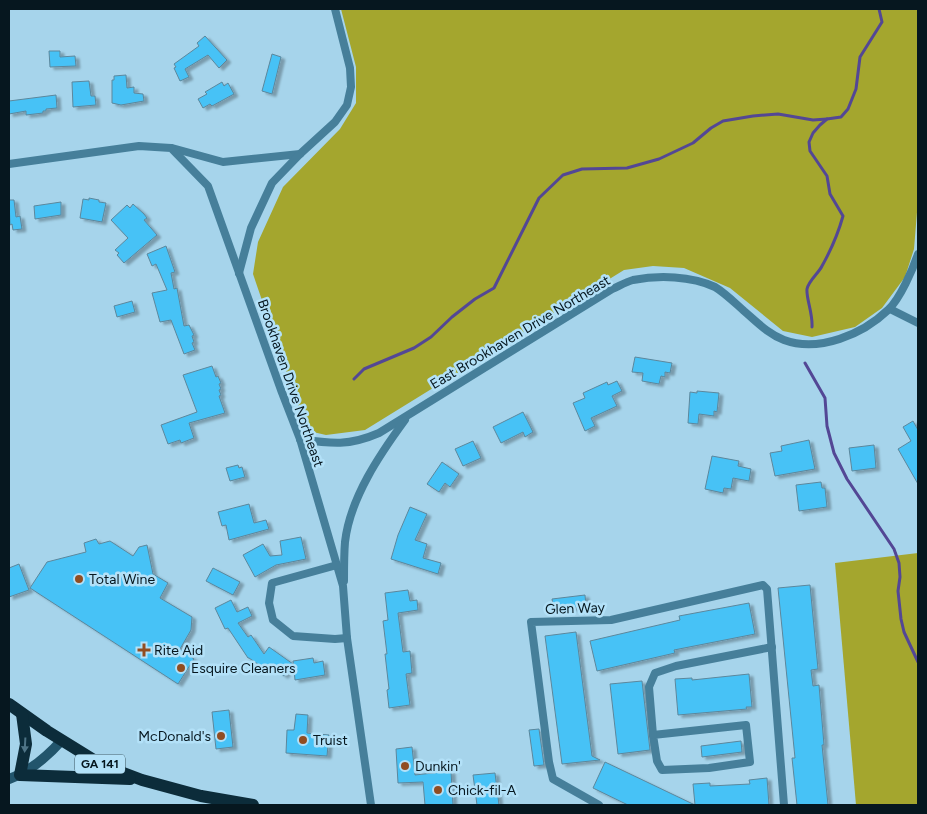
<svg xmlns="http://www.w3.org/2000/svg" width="927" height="814" font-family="Figtree,sans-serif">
  <defs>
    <filter id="shadow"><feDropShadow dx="4" dy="2.5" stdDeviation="1" flood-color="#0004"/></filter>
  </defs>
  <rect width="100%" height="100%" fill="#a6d4eb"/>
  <g fill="#a4a62e">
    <path d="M341,9H918V200L914,249L905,277L882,308L855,327L812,337L783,331L730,288L684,268L653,266L624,270L365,430L326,435L313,432L303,420L253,274L258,242L283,187L340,129L356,103V67Z"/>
    <path d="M918,553V805H856L835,563Z"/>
  </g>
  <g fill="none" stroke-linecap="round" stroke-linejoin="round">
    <g stroke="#534795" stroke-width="3">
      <path d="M812,327C813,314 806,298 807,289C809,280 818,274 822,266C831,250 838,234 843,216L830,194L827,176L810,151L809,142L813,133L820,125L827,119L841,117L848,109L856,89L860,57L882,22L879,9"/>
      <path d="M805,363L825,398L827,426L834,453L847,479L894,549L899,563L900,577L898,591L901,619L904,632L918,662"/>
      <path d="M354,379L364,369L414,348L431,337L452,317L475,299L494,288L539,198L563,175L582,169L627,168L659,159L693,143L711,128L723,121L753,116L778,114L813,120L827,119"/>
    </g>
  </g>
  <g fill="#47c2f6" stroke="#5c879c" filter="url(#shadow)">
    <path d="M205,36L227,60L219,68L208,55L185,69L189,77L180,81L174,68L176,67L174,64L199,46L197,43Z"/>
    <path d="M49,51H60V57L75,56L76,66L50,67Z"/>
    <path d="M272,54L281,57L272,94L262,91Z"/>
    <path d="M126,75L127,88L134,87V93L143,94L144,101L121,105L112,103V80H114V76Z"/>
    <path d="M89,81L91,96H95L96,105L73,107L72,82Z"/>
    <path d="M222,82L224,86L228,83L234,94L212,106L210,104L203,108L198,99L207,94L205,92Z"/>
    <path d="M56,95L57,108L46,109V111H43V113L26,115V111L9,114V101Z"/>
    <path d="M89,198L99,200V202L106,203L102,222L80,218L83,199L89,200Z"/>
    <path d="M9,200H14L16,217L20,216L22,229L13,230L12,224L10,225Z"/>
    <path d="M61,202V215L35,219L34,206Z"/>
    <path d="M133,204L144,214L147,218L144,220L157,235L124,263L117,255L119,253L115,250L128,238L111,220L127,205L130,208Z"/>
    <path d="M166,246L175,272L171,273L174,289L177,288L184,326L189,325L194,335L192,336L194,342L192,343L195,350L184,354L171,320L160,322L152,293L167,290L156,264L152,266L147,254Z"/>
    <path d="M132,301L135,312L117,317L114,306Z"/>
    <path d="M635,357L672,363L670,373L665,372V377L661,376L659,384L642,381L643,373L632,372Z"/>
    <path d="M212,366L216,377L218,376L221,383L219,384L221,389L219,390L221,395L219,396L225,413L189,423L194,438L181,443L180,440L168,444L161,425L197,412L183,375Z"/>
    <path d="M617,381L622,391L612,396L617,406L591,418L595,426L585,431L573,403L585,398L583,393L607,382L608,385Z"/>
    <path d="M697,391L719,393L717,412L714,411V416L699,414L698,424L688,423L690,392L697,393Z"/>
    <path d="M523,412L533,432L525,437L523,432L501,443L493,427Z"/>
    <path d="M913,421L918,430V484L898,449L911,441L903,427Z"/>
    <path d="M809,440L815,469L775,476L770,453L782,451L781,446Z"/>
    <path d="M473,441L481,458L463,466L455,449Z"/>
    <path d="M874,445L876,468L852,471L849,448Z"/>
    <path d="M712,456L739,461L738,466L751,469L749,481L733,478L731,489L724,488L723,493L705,489Z"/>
    <path d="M442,462L459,474L450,487L445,483L439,492L427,484Z"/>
    <path d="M238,465L239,468L242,467L245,477L230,481L226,468Z"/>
    <path d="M821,482L822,488H825L827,507L799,511L796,485Z"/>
    <path d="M249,504L254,523L266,520L269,529L229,540L226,525L222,526L218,512Z"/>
    <path d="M410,507L427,514L415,540L427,544L423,558L441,563L438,574L391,559L398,535Z"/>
    <path d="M301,537L306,559L276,565L255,577L243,555L263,544L270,556L282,555L280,541Z"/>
    <path d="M96,539L99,544L110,541L133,556L139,547L147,545L153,574L168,583L160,598L192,617L191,630L180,649L194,659L178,684L30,588L47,562L86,552L84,543Z"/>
    <path d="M19,564L29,590L9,597V568Z"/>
    <path d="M213,568L240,582L233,595L206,581Z"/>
    <path d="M810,585L818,669L811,670L813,686L819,685L824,745H822L828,805H797L792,758H795L778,588Z"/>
    <path d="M408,590L410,601L417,600L418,610L398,613L403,652L410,651L412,673L406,674L410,705L389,708L387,690L389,689L385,654H387L383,621L388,620L385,593Z"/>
    <path d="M585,595L586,606L554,610L552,599Z"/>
    <path d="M231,600L237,612L248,607L252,616L238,623L248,637L251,635L264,654L269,647L293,664L284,676L268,664L265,669L249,658H248L228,628L225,629L215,608Z"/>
    <path d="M749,603L755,634L674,650L675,653L597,671L590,641L680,620L679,616Z"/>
    <path d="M576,632L592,756L600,760L562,764L545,636Z"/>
    <path d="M313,658L314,663L323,661L325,675L295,680L293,661Z"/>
    <path d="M749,674L752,707H746L747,709L678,715L675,679L692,678V680Z"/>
    <path d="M642,681L650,750L618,754L610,684Z"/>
    <path d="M229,710L233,747L216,749L212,712Z"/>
    <path d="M296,714L308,715L307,733L329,735L327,756L286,753L287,730H294Z"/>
    <path d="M539,729L544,765L534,766L529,730Z"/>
    <path d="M741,741L742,752L702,757L701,746Z"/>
    <path d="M412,747L415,775L451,771L453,805H425L423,782L398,783L396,749Z"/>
    <path d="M605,762L695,805L693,784L710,783V786L750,784L749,780L767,778L769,805H628L593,788Z"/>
    <path d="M495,773L499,805H477L473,775Z"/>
  </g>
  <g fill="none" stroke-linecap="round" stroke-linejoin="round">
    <g stroke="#467f9a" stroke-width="8">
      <path d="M172,148L223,162L300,154"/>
      <path d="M9,164L139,146L171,148L208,186L281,390L300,439L343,586L347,638L371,805"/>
      <path d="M239,273L251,228L272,183L300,154L335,122L347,105L351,87L350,68L335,9"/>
      <path d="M890,309L918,323"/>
      <path d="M300,439C332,444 349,446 379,433L612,289C619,286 626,282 633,280C659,275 691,276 715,287C725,293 735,303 744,311C757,322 768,334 784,340C819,353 863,334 888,310C900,299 913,269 918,254"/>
      <path d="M337,565L272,583L269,603L273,620L293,636L335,639L347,638"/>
      <path d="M344,581C344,568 344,554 345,542C350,498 380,454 405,420"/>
      <path d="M746,725L750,762L709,768L662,770L657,761L653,735Z"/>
      <path d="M653,735L649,687L655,673L676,666L772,647"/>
      <path d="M599,805L553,779L549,762L531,622L611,620L763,585L767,589L784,805"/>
    </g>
    <path stroke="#22556c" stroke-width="10" d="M9,779C31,771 47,757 62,740"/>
    <g stroke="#0c2c3a" stroke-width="12">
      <path d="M9,704L47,731L102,765L142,780L201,796L253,805"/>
      <path d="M22,714L26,744L20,775L130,779"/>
    </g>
  </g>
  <defs><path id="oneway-solid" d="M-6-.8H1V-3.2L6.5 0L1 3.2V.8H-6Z" transform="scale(1.25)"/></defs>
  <use fill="#4f7486" href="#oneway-solid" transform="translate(25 745) rotate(93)"/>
  <g fill="#914d21" stroke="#b3e1f8" stroke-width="2">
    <circle cx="79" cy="579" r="5"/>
    <path d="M141.5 642.5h5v5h5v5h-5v5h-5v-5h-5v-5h5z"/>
    <circle cx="181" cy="668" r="5"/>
    <circle cx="221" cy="736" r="5"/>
    <circle cx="303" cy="740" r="5"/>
    <circle cx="405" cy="766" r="5"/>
    <circle cx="438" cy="790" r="5"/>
  </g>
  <g text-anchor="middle" stroke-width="5" stroke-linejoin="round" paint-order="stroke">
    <rect fill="#b3e1f8" stroke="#3a5460" stroke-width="1" x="75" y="754.5" width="50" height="19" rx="4"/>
    <g font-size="12" font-weight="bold" fill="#06171f">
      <text x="100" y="768">GA 141</text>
    </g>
    <g font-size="14" fill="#06171f" stroke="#b3e1f8">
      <text transform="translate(520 332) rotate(-31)" y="5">East Brookhaven Drive Northeast</text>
      <text transform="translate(291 383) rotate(71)" y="5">Brookhaven Drive Northeast</text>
      <text transform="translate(575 608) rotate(-2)" y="5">Glen Way</text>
    </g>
    <g font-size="14" fill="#06171f" stroke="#b3e1f8" text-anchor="start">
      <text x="89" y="584">Total Wine</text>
      <text x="154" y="655">Rite Aid</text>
      <text x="191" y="673">Esquire Cleaners</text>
      <text x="211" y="741" text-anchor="end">McDonald's</text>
      <text x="313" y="745">Truist</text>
      <text x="415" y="771">Dunkin'</text>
      <text x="448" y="795">Chick-fil-A</text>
    </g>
  </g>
  <rect width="927" height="814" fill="none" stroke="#06171f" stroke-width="20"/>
</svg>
